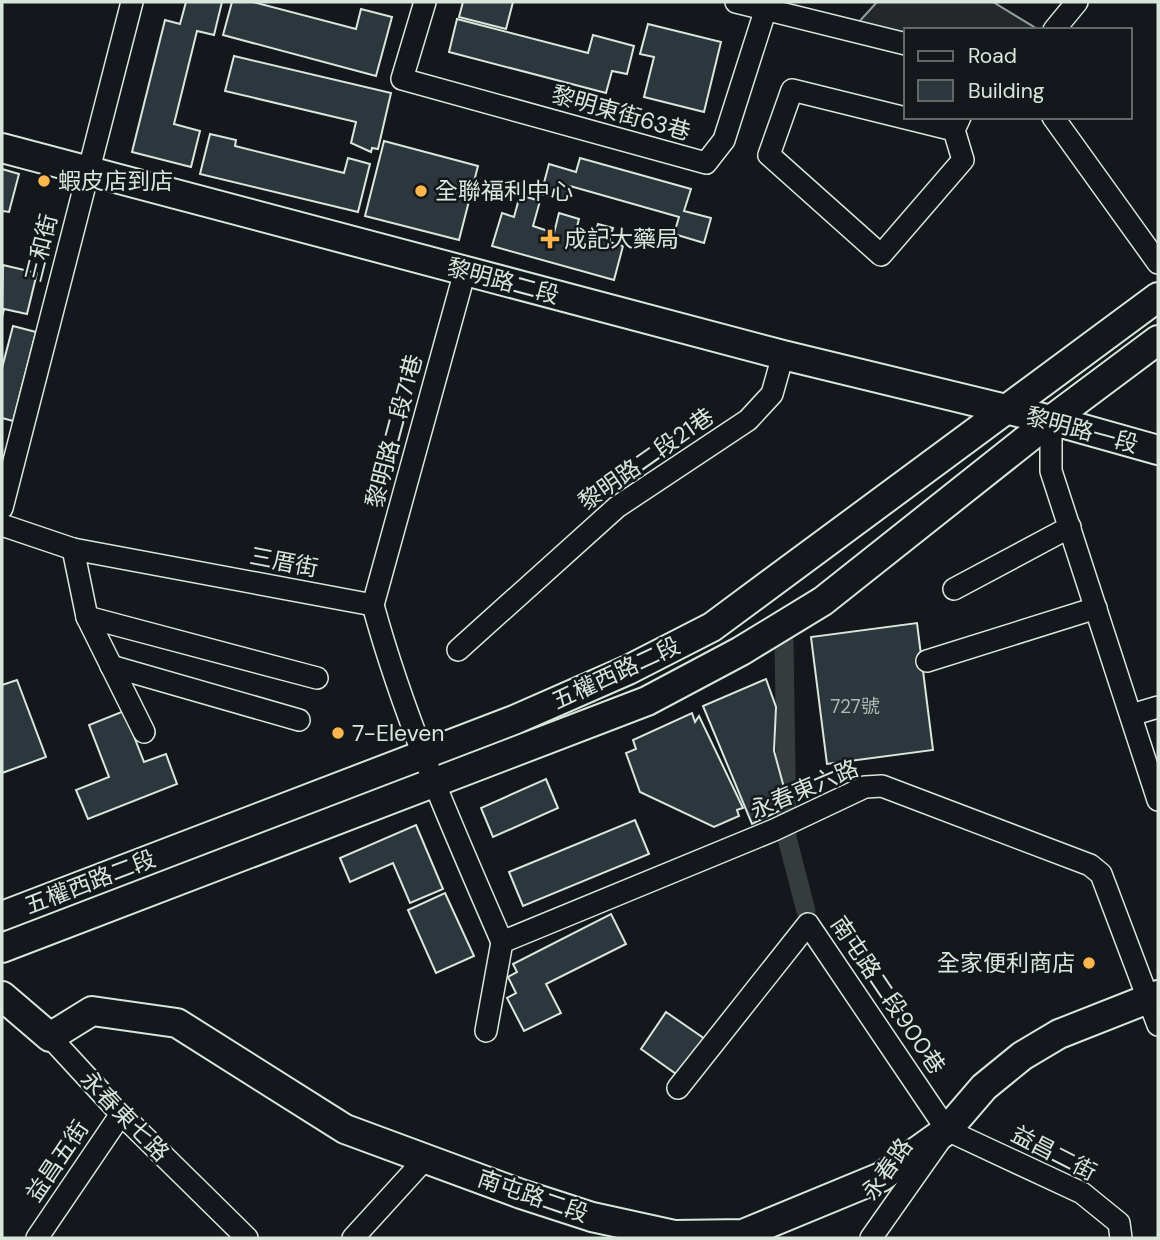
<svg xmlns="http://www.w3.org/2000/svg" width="1160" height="1240" font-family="'DM Sans','Noto Sans TC',sans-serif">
  <rect width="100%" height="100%" fill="#14181c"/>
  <path fill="#24282b" stroke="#939e99" stroke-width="2" d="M877,2H993L1039,30H906V36L857,24Z"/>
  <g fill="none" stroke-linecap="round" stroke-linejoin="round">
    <path stroke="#363b3e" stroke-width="19" d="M784,640L787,838L806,911"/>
  </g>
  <g fill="#2c363c" stroke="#d8e6dc" stroke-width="2">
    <path d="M186,2H222L214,35L197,31L174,124L200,131L191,167L132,152L165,20L180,24Z"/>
    <path d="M232,2H253L356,29L361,9L392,17L376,76L223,35Z"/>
    <path d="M463,2H513L506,29L459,17Z"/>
    <path d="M457,19L588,53L593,35L634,46L627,74L612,71L606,93L449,52Z"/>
    <path d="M648,24L721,42L704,112L644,97L654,57L640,54Z"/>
    <path d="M234,56L391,93L378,149L372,148L371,152L351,143L356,122L225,91Z"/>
    <path d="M210,134L236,140L235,146L344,173L348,158L370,164L358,212L200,174Z"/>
    <path d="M384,141L478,166L459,240L365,216Z"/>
    <path d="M580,158L691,189L684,211L711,218L704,243L674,234L679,217L570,186L566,201L541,194L549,164L576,172Z"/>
    <path d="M2,169L19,174L9,212L2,211Z"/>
    <path d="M520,195L540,201L533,226L554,233L559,213L579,219L574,238L592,244L598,224L613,228L609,242L623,246L614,280L492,246L502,213L514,217Z"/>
    <path d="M3,265L37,273L27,314L4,309L2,318Z"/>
    <path d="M13,326L36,332L13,421L2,418V368Z"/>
    <path d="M917,623L933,750L827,764L811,637Z"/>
    <path d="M766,679L776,707L774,751L789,806L752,824L703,706Z"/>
    <path d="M17,680L46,757L2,773V685Z"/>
    <path d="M124,711L144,762L166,754L177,784L88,819L76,790L109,777L89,725Z"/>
    <path d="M692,713L695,722L699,716L743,808L737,810L739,816L714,827L640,792L626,753L636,749L633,740Z"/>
    <path d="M546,779L558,808L493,837L481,808Z"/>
    <path d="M635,820L649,854L523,906L509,872Z"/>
    <path d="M416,825L443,889L410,903L393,863L350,882L340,858Z"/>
    <path d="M445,893L474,956L436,973L408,910Z"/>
    <path d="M611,914L626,944L546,984L561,1013L524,1031L507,998L516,993L508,977L517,972L513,964Z"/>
    <path d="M666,1012L705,1039L679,1076L641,1049Z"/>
  </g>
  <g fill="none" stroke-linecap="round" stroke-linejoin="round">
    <defs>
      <g id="minor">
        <path d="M425,2L402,79L706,163L724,140L768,2"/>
        <path d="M736,2L906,44"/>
        <path d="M1054,30L1077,2"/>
        <path d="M1053,117L1158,263"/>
        <path d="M954,130L963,160L881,255L769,155L792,90L954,130L960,117"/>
        <path d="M1051,420V471L1158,800"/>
        <path d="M2,508L132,2"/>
        <path d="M2,525L73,549L373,605"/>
        <path d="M73,549L87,617L144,732"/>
        <path d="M954,589L1070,527"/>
        <path d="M373,605C405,722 454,831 502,942"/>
        <path d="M373,605L465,271"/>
        <path d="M87,617L317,678"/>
        <path d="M458,650L617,507L748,420L772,394L783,355"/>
        <path d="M927,661L1096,608"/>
        <path d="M111,666L299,720"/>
        <path d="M1131,715L1158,707"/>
        <path d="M502,942L774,830L865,787L882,786L1090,865L1101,874L1158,1025"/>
        <path d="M486,1031L502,942"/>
        <path d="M50,1037L121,1114L247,1238"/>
        <path d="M678,1088L808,924L947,1130"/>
        <path d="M947,1130L1082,1193L1119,1223L1121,1238"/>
        <path d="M37,1238L121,1114"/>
        <path d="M353,1238L426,1158"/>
        <path d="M871,1238L940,1140"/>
      </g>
      <g id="major">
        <path d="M2,148L783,355L1051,420L1158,450"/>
        <path d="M2,916L514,720L628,670L712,627L1158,297"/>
        <path d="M2,948L647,701L741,651L823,601L1051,420L1158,340"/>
        <path d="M2,996L50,1037L92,1011L177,1023L345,1129L521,1194L592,1217L674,1235L743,1234L881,1177L947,1130L984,1087L1022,1056L1059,1034L1158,995"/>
      </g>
    </defs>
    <use href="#minor" stroke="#d8e6dc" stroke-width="24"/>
    <use href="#major" stroke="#d8e6dc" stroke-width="32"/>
    <use href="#minor" stroke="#14181c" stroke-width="21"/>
    <use href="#major" stroke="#14181c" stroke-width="28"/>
  </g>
  <g fill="#ffb74d" stroke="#14181c" stroke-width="2.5">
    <circle cx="44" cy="181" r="7"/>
    <circle cx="421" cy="191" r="7"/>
    <path d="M546.5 228.5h7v7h7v7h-7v7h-7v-7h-7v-7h7z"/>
    <circle cx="338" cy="733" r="7"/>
    <circle cx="1089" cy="963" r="7"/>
  </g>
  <g text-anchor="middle" stroke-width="5" stroke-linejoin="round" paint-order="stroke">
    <g font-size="19" fill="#adbab4">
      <text x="855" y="713">727號</text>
    </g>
    <g font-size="23" fill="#d8e6dc" stroke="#14181c">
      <text transform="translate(621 113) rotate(16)" y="8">黎明東街63巷</text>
      <text transform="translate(41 248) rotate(-76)" y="8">三和街</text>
      <text transform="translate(503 281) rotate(15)" y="8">黎明路二段</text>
      <text transform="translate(1082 430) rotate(15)" y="8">黎明路一段</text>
      <text transform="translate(394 431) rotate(-75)" y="8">黎明路二段71巷</text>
      <text transform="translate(646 459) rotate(-35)" y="8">黎明路二段21巷</text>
      <text transform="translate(284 562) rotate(11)" y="8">三厝街</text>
      <text transform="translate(616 673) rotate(-25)" y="8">五權西路二段</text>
      <text transform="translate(804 789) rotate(-23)" y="8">永春東六路</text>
      <text transform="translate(90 882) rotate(-21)" y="8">五權西路二段</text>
      <text transform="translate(888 995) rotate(56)" y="8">南屯路二段900巷</text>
      <text transform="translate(125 1116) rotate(46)" y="8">永春東七路</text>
      <text transform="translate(1054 1153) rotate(27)" y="8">益昌二街</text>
      <text transform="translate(57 1161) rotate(-56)" y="8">益昌五街</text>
      <text transform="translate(887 1169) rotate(-55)" y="8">永春路</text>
      <text transform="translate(533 1196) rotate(19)" y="8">南屯路二段</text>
    </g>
    <g font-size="23" fill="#d8e6dc" stroke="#14181c" text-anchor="start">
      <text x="58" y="189">蝦皮店到店</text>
      <text x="435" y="199">全聯福利中心</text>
      <text x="564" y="247">成記大藥局</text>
      <text x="352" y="741">7-Eleven</text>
      <text x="1075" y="971" text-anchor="end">全家便利商店</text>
    </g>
  </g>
  <rect width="1160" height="1240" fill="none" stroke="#d8e6dc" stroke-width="7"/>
  <rect x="904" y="28" width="228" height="91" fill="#14181c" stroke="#626a69" stroke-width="2"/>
  <rect x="918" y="51" width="35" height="10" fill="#14181c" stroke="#626a69" stroke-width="2"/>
  <text x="968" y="63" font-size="21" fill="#d8e6dc">Road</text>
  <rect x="918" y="80" width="35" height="21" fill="#2c363c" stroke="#626a69" stroke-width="2"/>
  <text x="968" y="98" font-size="21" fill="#d8e6dc">Building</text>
</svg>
